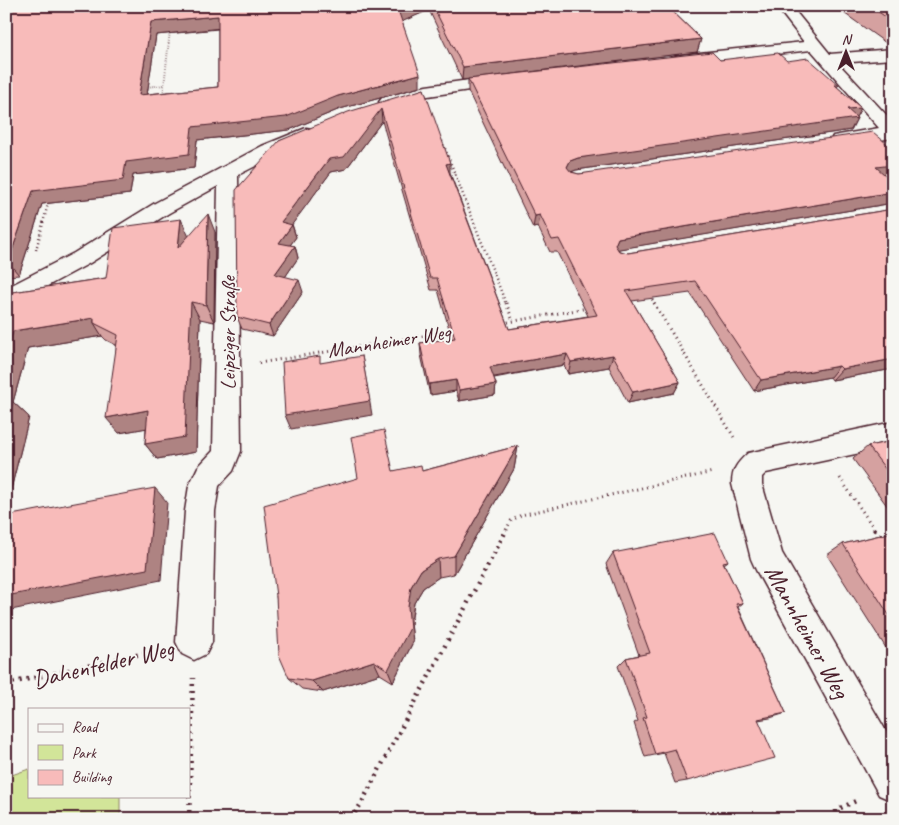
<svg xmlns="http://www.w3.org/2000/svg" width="899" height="825" font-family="Caveat,sans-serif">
  <rect width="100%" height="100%" fill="#f6f6f2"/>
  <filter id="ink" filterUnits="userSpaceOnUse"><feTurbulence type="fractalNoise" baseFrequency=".02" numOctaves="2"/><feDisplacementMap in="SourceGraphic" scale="10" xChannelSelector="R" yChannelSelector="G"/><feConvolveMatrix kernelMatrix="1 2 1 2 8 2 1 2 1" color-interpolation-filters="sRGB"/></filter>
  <g filter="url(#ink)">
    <path fill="#d2e599" stroke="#8e8262" d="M29,769V796H120V819H6V777Z"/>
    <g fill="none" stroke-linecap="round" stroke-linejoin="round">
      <defs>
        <g id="minor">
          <path d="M776,6H791L830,54L893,49V59L838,63L893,122V138L840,146L833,144L831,140L833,136L879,128L811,50L680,65L674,63L672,60L674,57L680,55L804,42Z"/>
          <path d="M505,75L511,76L513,80L511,84L428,96L388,107L382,106L379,102L382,98L426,86Z"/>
          <path d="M306,128L312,129L315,133L312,137L238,175L241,451L233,471L219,486L215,511L212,642L206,654L194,660L182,654L176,642L185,511L189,486L198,467L213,451L218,186L169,213L90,263L14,304L6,306V288L74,253L155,203L221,168L262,146Z"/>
          <path d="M893,422V446L766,473L762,477V484L782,553L893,743V801L879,795L756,570L751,559L732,484C732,469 737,463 748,453Z"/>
        </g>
      </defs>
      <use href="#minor" stroke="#4a1f2b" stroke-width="3"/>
      <g stroke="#4a1f2b" stroke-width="2" stroke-dasharray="0.5 2" stroke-linecap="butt">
        <path d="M679,19L693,31"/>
        <path d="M145,87L164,85"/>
        <path d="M163,96L170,30"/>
      </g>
      <g stroke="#4a1f2b" stroke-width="2.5" stroke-dasharray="1 3" stroke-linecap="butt">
        <path d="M442,141L506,304"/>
        <path d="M36,250L49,200"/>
        <path d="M650,296L655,304"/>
      </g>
      <g stroke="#4a1f2b" stroke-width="3" stroke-dasharray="1 4" stroke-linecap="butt">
        <path d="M506,303L513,321"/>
        <path d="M654,303L735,439"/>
        <path d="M503,323L588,308"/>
        <path d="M259,363L453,331"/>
        <path d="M840,478L875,530"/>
        <path d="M506,530L511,521L521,515L713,472"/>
      </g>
      <g stroke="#4a1f2b" stroke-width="4.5" stroke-dasharray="2 5" stroke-linecap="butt">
        <path d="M874,529L880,537"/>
        <path d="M6,684L159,650"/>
        <path d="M189,819L193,678"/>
        <path d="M351,819L361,804L507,529"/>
        <path d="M836,819V810L858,800"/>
      </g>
      <use href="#minor" fill="#f6f6f2" fill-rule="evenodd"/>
    </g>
    <g fill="#d5a1a0" stroke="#4a1f2b" fill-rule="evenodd">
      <path d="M6,6H667L701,39L697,52L462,80L429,10L402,21L420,87L340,109L289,130L197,140L194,168L133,175L130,194L42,204L19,275L6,276ZM218,29V87L147,94L156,35Z"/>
      <path d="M834,6H893V48Z"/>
      <path d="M720,60L787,61L839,85L837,87L861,108L856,117L857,118L851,130L576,170L571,172L579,174L893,149V171L889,176L887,177L893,182V203L618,249L619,251L628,253L893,209V369L832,380L830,377L754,391L690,293L632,301L680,382L674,393L628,403L609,367L568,374L564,365L494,378L496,384L495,395L459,401L456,391L430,395L421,355L420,343L452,339L438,290H431L382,121L346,169L331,172L292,224L296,237L290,245L295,246L298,258L285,277L303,292L273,336L242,329L237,317L279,141L424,89L450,173L509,329L588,316L557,252H550L538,227L533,228L468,91V79Z"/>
      <path d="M215,232L214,322L200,319L196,452L157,459L145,444L146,428L119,433L116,345L106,340L102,336L28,348L13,402L29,417L6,509V293L106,278L188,237Z"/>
      <path d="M893,441V514L853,459L868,446Z"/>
      <path d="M518,446L514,469L454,574L439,577L423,588L414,603L411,623L413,642L393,682L380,674L323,692L302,689L289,678L276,596L393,471H422Z"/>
      <path d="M893,532V659L827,555L843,544Z"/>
      <path d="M613,553L728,561L724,564L743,603L738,607L786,713L770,718L758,720L687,781L675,783L664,753L645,757L634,723L638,721L618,666L626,658L639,655L606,564Z"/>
    </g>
    <g fill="#ae8382" stroke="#4a1f2b">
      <path d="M408,6H429V10L399,23L398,10Z"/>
      <path d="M218,16L222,28L156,35L145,108L139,95L151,22Z"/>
      <path d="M701,39L697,52L462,80L463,67Z"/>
      <path d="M420,74V87L340,109L289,130L197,140L194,168L133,175L130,194L42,204L19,275L8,262L33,191L126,162L192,127L338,96Z"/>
      <path d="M861,108L855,119L857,118L851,130L576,170L568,173L567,167L570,161L578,158L847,109Z"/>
      <path d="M381,109L382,121L346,169L331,172L285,234L281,222L329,159Z"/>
      <path d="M891,158H893V171L889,176L868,179L876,167Z"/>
      <path d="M450,163V176L446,164Z"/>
      <path d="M893,192V203L614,250L615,245L618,238Z"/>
      <path d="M208,214L215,232L214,322L206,305Z"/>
      <path d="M540,215L538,227L533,228L535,216Z"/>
      <path d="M181,219L189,237L178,248Z"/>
      <path d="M292,225L296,237L283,255L279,243Z"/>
      <path d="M295,246L298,258L279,286L275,274Z"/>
      <path d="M299,280L303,292L273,336L269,325Z"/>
      <path d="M191,302L200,319L196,452L157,459L145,444Z"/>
      <path d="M94,318V323L102,336L28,348L13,402L29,417L6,509V355L13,331Z"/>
      <path d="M567,354L564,365L489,378L490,367Z"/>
      <path d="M613,355L609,367L568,374L571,362Z"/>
      <path d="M362,356L372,415L291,429L285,415Z"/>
      <path d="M893,359V369L832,380L842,369Z"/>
      <path d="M839,366L830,377L754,391L761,380Z"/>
      <path d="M456,380V391L430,395L429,384Z"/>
      <path d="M680,382L674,393L628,403L633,392Z"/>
      <path d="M496,384L495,395L459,401V390Z"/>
      <path d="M148,410L159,426L119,433L106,418Z"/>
      <path d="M518,446L514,469L454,574V556Z"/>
      <path d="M155,488L167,502L161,580L6,611V596Z"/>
      <path d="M438,559L439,577L423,588L414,603L411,623L413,642L393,682L388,670L411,587L421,570Z"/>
      <path d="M374,661L380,674L323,692L312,681Z"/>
    </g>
    <g fill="#f8bbba" stroke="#4a1f2b" fill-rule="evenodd">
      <path d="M6,6H408L398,10L420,74L338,96L286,117L192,127L189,154L126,162L123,180L33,191L8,262H6ZM218,16V87L139,95L151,22Z"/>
      <path d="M433,6H667L701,39L463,67Z"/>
      <path d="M870,6H893V22Z"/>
      <path d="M712,52L720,60L778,53L787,61L808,58L839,85H835L861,108L847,109L857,118L578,158L570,161L567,167L571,172L579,174L873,132L893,149V158H891L893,160V165L876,167L893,182V192L618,238L615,245L619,251L628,253L893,209V359L842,369L839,366L761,380L695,281L626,291L680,382L633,392L613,355L571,362L567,354L490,367L496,384L459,390L456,380L429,384L420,343L455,338L437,278H430L381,109L344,157L329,159L281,222L292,225L279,243L295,246L275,274L299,280L269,325L237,317L236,190L279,141L348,112L424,89L450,163L446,164L509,329L597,315L559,239L552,240L540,215L535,216L468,79Z"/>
      <path d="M208,214L206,305L191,302L185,437L145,444L148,410L106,418L118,335L94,323V318L13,331L6,355V293L106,278L113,228L181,219L178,248Z"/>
      <path d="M320,356V363L362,356L370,401L285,415L282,362Z"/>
      <path d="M13,402L6,426V403Z"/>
      <path d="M384,430L393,471L421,465L422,471L518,446L454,556L438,559L421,570L411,587L408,607L410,628L388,670L374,661L312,681L289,678L279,655L276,596L264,505L358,478L351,437Z"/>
      <path d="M893,441V479L868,446Z"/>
      <path d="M155,488L147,569L6,596V516Z"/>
      <path d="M893,532V621L843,544Z"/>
      <path d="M715,533L728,561L723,562L743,603L736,604L786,713L758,719L775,758L687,781L675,749L655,754L643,718L647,717L626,658L650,653L613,553Z"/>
    </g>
  </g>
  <g text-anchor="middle" stroke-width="4" stroke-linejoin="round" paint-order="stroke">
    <g font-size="21" fill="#4a1f2b" stroke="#f6f6f2">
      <text transform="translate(228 333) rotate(-90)" y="7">Leipziger Straße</text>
      <text transform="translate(389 341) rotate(-9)" y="7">Mannheimer Weg</text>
    </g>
    <g font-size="25" fill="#4a1f2b" stroke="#f6f6f2">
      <text transform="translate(808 631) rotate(61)" y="9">Mannheimer Weg</text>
      <text transform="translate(103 663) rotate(-13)" y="9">Dahenfelder Weg</text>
    </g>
  </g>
  <rect width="899" height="825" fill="none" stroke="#f6f6f2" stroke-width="25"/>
  <rect x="12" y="12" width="874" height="800" fill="none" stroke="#4a1f2b" stroke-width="2" filter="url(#ink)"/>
  <rect x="28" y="708" width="162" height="90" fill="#f6f6f2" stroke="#b1a0a2"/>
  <rect x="38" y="724" width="25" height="8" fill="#f6f6f2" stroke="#b1a0a2"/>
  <text x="72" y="732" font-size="15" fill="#4a1f2b">Road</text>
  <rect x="38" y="745" width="25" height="15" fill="#d2e599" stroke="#b1a0a2"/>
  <text x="72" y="758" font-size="15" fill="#4a1f2b">Park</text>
  <rect x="38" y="770" width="25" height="15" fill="#f8bbba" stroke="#b1a0a2"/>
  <text x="72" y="782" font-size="15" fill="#4a1f2b">Building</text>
  <g transform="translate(846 52)" stroke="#f6f6f2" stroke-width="4" paint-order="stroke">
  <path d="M0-4L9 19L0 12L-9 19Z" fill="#4a1f2b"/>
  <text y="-8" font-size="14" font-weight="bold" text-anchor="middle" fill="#4a1f2b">N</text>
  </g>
</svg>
